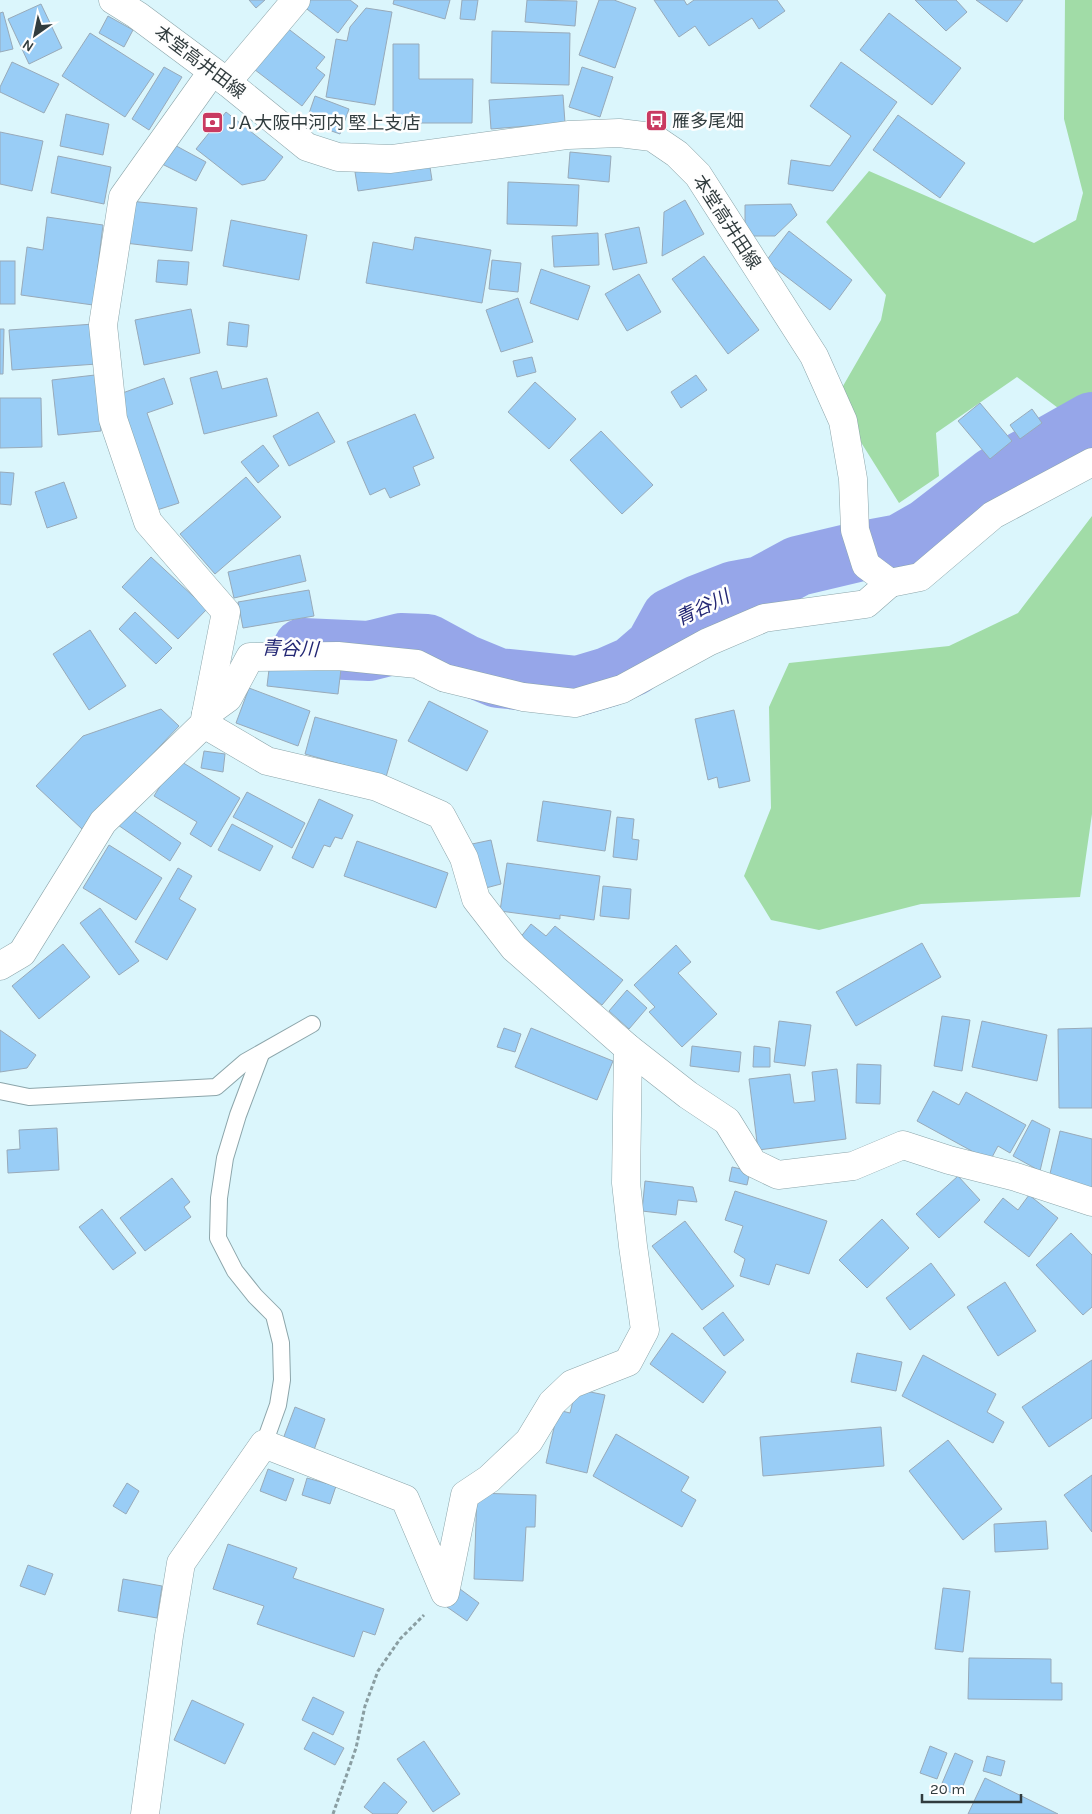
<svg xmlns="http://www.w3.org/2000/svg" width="1092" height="1814" font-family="Karla,'Noto Sans JP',sans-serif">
  <rect width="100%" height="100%" fill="#dbf6fc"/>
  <g fill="#a1dca7">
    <path d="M1065,0H1092V399L1066,414L1017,377L936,433L939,476L899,503L842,412L843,386L881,320L886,295L826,222L869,171L1034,243L1076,220L1083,193L1064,119Z"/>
    <path d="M1092,516V814L1080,897L921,904L819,930L771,920L744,876L771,808L769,707L789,663L949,646L1018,613Z"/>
  </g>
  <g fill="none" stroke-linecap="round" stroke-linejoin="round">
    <path stroke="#96a6e9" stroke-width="60" d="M303,648L369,651L401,643L427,644L464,664L498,678L578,686L608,677L633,666L655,647L671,618L698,605L734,591L761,586L798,566L857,552L900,544L928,528L994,477L1092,422"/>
  </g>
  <g fill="#99cdf6" stroke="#98aab9">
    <path d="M249,0H265L256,8Z"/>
    <path d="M307,0H350L358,6L338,33L303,6Z"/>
    <path d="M394,0H450L445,19L393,4Z"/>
    <path d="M462,0H478L475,20L460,19Z"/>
    <path d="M527,0L577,1L575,26L525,22Z"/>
    <path d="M599,0H614L636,8L615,68L579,55Z"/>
    <path d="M654,0H684L687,5L694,0H777L785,11L759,29L752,18L709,46L695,26L679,37Z"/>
    <path d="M915,0H956L967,12L946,31Z"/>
    <path d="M976,0H1023L1007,22Z"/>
    <path d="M41,4L62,48L29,64L8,19Z"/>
    <path d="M366,8L392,12L375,105L326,97L336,39L347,41L350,27Z"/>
    <path d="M3,12L13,49L0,52V13Z"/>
    <path d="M889,13L961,68L932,105L860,50Z"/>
    <path d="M108,16L133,30L124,47L99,33Z"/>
    <path d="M282,24L325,57L316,68L325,75L302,106L250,66Z"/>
    <path d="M492,31L570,33L569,85L491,83Z"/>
    <path d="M90,33L154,74L125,117L62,76Z"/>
    <path d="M393,44H419V79H473L472,123H393Z"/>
    <path d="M12,62L59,84L44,113L0,92V87Z"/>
    <path d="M841,62L897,102L833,191L788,184L791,160L830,166L851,136L810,106Z"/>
    <path d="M164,67L182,77L149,130L132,119Z"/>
    <path d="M582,67L613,77L600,117L569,107Z"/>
    <path d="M563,95L565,123L491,129L489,100Z"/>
    <path d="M315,96L349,109L340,134L306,122Z"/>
    <path d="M226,112L283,157L265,180L242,185L196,149Z"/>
    <path d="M66,114L109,124L103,155L60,146Z"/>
    <path d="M898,115L965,163L940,198L873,150Z"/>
    <path d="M0,132L43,141L32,191L0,184Z"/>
    <path d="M169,142L206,162L196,181L158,162Z"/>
    <path d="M570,152L611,156L609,182L568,178Z"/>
    <path d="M58,156L111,167L104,204L51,193Z"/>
    <path d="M429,161L432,180L358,191L355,172Z"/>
    <path d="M508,182L579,185L577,226L507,224Z"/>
    <path d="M685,200L704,234L662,256L664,212Z"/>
    <path d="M130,201L197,208L192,251L125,243Z"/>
    <path d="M791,204L797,215L775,236H745V205Z"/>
    <path d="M47,217L103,225L93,305L21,295L27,247L43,250Z"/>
    <path d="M231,220L307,235L299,280L223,266Z"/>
    <path d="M639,227L647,263L613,270L605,234Z"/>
    <path d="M789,231L852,280L830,310L766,261Z"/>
    <path d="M598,233L599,265L554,267L552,236Z"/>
    <path d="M415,237L491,250L482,303L366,283L373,242L413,250Z"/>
    <path d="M704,256L759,330L728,354L672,279Z"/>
    <path d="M158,260L189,262L187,285L156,282Z"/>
    <path d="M492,260L521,263L518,292L489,289Z"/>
    <rect x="0" y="261" width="15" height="43"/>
    <path d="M541,269L590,286L578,320L530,303Z"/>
    <path d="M639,274L661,312L627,331L605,294Z"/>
    <path d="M518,298L533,342L501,352L486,310Z"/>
    <path d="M191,309L200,353L144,365L135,320Z"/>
    <path d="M229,322L249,325L247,347L227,345Z"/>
    <path d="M94,324L97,364L12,370L9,330Z"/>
    <path d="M0,329H4L3,374H0Z"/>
    <path d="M532,357L536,372L517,377L513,361Z"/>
    <path d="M217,371L222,389L267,378L277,416L204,434L190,378Z"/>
    <path d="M95,375L101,431L58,435L52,380Z"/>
    <path d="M696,375L707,390L681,408L671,392Z"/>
    <path d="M164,378L173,404L147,413L179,503L157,510L117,395Z"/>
    <path d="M535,382L576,419L549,449L508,412Z"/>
    <path d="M0,398H41L42,447L0,448Z"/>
    <path d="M980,403L1012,441L990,459L958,421Z"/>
    <path d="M1032,409L1042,423L1020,439L1010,425Z"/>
    <path d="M318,412L335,442L289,466L273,436Z"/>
    <path d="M415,414L434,458L413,467L420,485L390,498L385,488L370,495L347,442Z"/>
    <path d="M601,431L653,485L622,514L570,460Z"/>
    <path d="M263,445L279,466L258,483L241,462Z"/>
    <path d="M0,472L14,473L11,505L0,504Z"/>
    <path d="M246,477L281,517L215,574L180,534Z"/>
    <path d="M64,482L77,518L47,528L35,492Z"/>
    <path d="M300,555L306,581L234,598L228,572Z"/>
    <path d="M151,557L207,609L178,639L122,587Z"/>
    <path d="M309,590L314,616L243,628L238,602Z"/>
    <path d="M135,612L172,648L156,664L119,629Z"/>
    <path d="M90,630L126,686L89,710L53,654Z"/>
    <path d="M270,661L341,669L338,694L267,686Z"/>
    <path d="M249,688L310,711L298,746L236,723Z"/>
    <path d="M429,701L488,731L467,771L408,741Z"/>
    <path d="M161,709L179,726L82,829L36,786L83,736Z"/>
    <path d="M734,710L750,781L719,788L717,777L708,780L695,719Z"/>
    <path d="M315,717L397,740L386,777L305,754Z"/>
    <path d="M204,751L225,754L223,772L201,768Z"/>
    <path d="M177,759L240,798L211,847L190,834L197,822L154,796Z"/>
    <path d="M247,792L305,823L292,848L233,817Z"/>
    <path d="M319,799L353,815L342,839L335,837L330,847L324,845L313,868L292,858Z"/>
    <path d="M543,801L611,811L605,851L537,841Z"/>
    <path d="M130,808L181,843L170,861L118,825Z"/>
    <path d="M617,817L634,819L632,839L639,840L637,860L613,857Z"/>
    <path d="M232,824L273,846L260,871L218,850Z"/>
    <path d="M491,840L501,884L482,889L472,844Z"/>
    <path d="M357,841L448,873L436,908L344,876Z"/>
    <path d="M109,845L162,878L136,920L83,888Z"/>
    <path d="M507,863L600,876L594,920L560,915V919L500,911Z"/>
    <path d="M178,868L192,876L179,899L196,909L167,960L135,942Z"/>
    <path d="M603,886L631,889L629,919L600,916Z"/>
    <path d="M100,908L139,961L119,975L80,923Z"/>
    <path d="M531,924L546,936L555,926L623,980L602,1005L519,939Z"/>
    <path d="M922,943L941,977L856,1026L836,992Z"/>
    <path d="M63,944L90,977L39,1019L12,986Z"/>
    <path d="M676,945L691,962L678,973L717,1014L682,1047L649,1012L655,1007L634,985Z"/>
    <path d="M627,990L647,1008L629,1029L609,1011Z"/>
    <path d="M942,1016L970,1020L962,1071L934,1066Z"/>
    <path d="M779,1021L811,1025L805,1066L774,1062Z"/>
    <path d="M982,1021L1047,1035L1037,1081L972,1067Z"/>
    <path d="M504,1028L521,1034L515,1052L497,1047Z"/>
    <path d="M531,1028L613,1061L597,1100L515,1067Z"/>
    <path d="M1092,1028V1108H1059L1058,1029Z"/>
    <path d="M0,1030L36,1055L27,1068L0,1072Z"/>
    <path d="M692,1046L741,1052L739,1072L690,1066Z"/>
    <path d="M754,1046L770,1048V1067H753Z"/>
    <path d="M857,1064L881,1065L880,1104L856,1103Z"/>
    <path d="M837,1069L846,1139L758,1150L749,1079L790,1074L794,1103L815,1101L812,1072Z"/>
    <path d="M933,1091L959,1105L966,1092L1026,1125L1010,1153L998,1146L990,1161L917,1121Z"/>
    <path d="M1032,1120L1050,1129L1040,1171L1013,1156Z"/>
    <path d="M57,1128L59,1170L8,1173L7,1150L20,1149L19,1130Z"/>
    <path d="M1060,1131L1092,1139V1189L1049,1178Z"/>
    <path d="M732,1167L750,1171L747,1185L729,1181Z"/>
    <path d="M958,1176L980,1200L939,1238L916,1214Z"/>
    <path d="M172,1178L190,1202L184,1207L191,1217L145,1251L120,1218Z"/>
    <path d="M645,1181L693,1187L697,1202L678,1200L676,1215L642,1211Z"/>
    <path d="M735,1191L827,1221L809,1274L776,1264L769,1285L740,1276L745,1259L734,1252L743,1226L725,1220Z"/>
    <path d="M1029,1195L1058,1218L1029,1257L984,1222L1003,1198L1018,1210Z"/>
    <path d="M102,1209L136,1253L113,1270L79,1227Z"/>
    <path d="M882,1219L909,1248L867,1288L839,1260Z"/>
    <path d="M685,1221L734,1286L702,1310L652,1246Z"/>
    <path d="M1071,1233L1092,1255V1307L1083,1315L1036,1265Z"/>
    <path d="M931,1263L955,1295L910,1330L886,1298Z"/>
    <path d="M1005,1282L1036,1331L998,1356L967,1307Z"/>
    <path d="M723,1312L744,1340L724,1356L703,1328Z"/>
    <path d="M672,1333L726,1372L703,1403L650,1364Z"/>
    <path d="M857,1353L902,1362L896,1391L851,1382Z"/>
    <path d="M923,1355L996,1394L987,1412L1004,1422L993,1443L902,1396Z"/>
    <path d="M1092,1360V1418L1049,1447L1022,1407Z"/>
    <path d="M576,1389L605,1395L587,1473L546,1463L558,1410L570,1413Z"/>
    <path d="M295,1407L325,1419L314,1450L283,1439Z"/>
    <path d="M881,1427L884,1466L763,1476L760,1437Z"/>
    <path d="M616,1434L689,1477L681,1491L696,1500L682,1527L593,1476Z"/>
    <path d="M948,1440L1002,1509L963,1540L909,1471Z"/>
    <path d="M268,1469L294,1479L286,1501L260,1491Z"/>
    <path d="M1092,1475V1532L1064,1495Z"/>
    <path d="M307,1478L336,1486L330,1504L302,1495Z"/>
    <path d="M127,1483L139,1491L126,1514L113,1506Z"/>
    <path d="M477,1493L536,1495L535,1527H526L523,1581L474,1579Z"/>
    <path d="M1046,1521L1048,1549L995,1552L994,1524Z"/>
    <path d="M228,1544L297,1568L293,1578L384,1609L375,1635L363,1631L354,1657L257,1624L264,1606L213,1589Z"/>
    <path d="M28,1565L53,1574L45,1595L20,1586Z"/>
    <path d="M123,1579L162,1586L157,1618L118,1611Z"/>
    <path d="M943,1588L970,1591L963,1652L935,1649Z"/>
    <path d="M460,1589L479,1603L467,1621L447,1607Z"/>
    <path d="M969,1658L1051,1659V1683H1062V1700L968,1699Z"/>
    <path d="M313,1697L344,1712L333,1735L302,1720Z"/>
    <path d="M192,1700L244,1724L225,1764L174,1740Z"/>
    <path d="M313,1732L344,1748L335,1765L304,1749Z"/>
    <path d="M424,1741L460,1794L433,1812L397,1759Z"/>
    <path d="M930,1746L947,1753L937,1779L920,1773Z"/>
    <path d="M955,1753L973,1761L959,1796L940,1788Z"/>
    <path d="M987,1756L1005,1761L1001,1776L983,1771Z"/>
    <path d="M985,1778L1058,1814H968Z"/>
    <path d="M384,1782L407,1802L397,1814H373L364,1807Z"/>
  </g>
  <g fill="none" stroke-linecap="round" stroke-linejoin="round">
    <defs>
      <g id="lane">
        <path d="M261,1054L238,1115L225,1158L219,1198L218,1238L235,1271L255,1296L274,1315L281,1343L282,1380L278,1405L264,1444"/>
        <path d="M0,1091L29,1097L216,1087L245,1062L312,1024"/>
      </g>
      <g id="street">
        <path d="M227,82L296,0"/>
        <path d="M206,714L228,698L250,657L338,656L417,664L445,678L523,697L575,703L622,689L708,642L764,618L866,604L890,583"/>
        <path d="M204,724L267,761L377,787L441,815L464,858L476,899L514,948L628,1048L688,1095L727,1121L753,1163L778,1175L853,1166L903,1145L949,1160L1016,1177L1092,1202"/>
        <path d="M0,966L22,953L103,822L204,724L226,612L148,522L113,419L103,325L123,197L212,72"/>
        <path d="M145,1814L169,1636L181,1563L264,1444L405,1499L445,1593L465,1495L489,1479L529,1441L552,1403L572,1384L628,1362L645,1330L633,1246L626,1183L628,1048"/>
      </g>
      <path id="secondary" d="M113,0L137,15L227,82L307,147L338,157L391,159L568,135L619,133L652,137L677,154L698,175L814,356L843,421L853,479L855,530L866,565L890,583L920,577L993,515L1092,462"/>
    </defs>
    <use href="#lane" stroke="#8ca5aa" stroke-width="18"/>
    <use href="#street" stroke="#8ca5aa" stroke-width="29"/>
    <use href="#secondary" stroke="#8ca5aa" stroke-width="29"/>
    <path stroke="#8a9ea2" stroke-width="3" stroke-dasharray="4 2.5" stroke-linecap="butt" d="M333,1814L356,1748L365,1706L378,1671L400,1639L424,1615"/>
    <use href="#lane" stroke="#fff" stroke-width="16"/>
    <use href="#street" stroke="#fff" stroke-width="28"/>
    <use href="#secondary" stroke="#fff" stroke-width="28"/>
  </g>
  <defs>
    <symbol id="bus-square" viewBox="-11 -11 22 22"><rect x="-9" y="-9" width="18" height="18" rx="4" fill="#c93a61" stroke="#fefefe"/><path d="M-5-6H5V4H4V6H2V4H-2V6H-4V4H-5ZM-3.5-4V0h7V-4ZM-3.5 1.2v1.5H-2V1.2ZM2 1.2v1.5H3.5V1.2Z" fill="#fff"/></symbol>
    <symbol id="bank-square" viewBox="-11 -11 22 22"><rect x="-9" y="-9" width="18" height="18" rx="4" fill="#c93a61" stroke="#fefefe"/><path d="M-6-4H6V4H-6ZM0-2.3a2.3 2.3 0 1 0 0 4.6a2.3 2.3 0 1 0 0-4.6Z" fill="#fff"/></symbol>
  </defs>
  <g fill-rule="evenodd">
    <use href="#bus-square" x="644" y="108" width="25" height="25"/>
    <use href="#bank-square" x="200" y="110" width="25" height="25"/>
  </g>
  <g text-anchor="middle" stroke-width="5" stroke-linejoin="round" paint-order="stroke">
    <g font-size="18" fill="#313c3e" stroke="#fefefe">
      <text transform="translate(200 62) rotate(37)" y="6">本堂高井田線</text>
      <text transform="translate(727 222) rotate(57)" y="6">本堂高井田線</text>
    </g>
    <g font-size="18" fill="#313c3e" stroke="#fefefe" text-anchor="start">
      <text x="672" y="127">雁多尾畑</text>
      <text x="229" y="129">JＡ大阪中河内 堅上支店</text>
    </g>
    <g font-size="19" font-style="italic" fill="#232774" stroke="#fefefe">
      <text transform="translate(702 607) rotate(-26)" y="7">青谷川</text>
      <text transform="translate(290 648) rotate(2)" y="7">青谷川</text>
    </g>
  </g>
  <g transform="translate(35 35) rotate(213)" stroke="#fefefe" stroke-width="4" paint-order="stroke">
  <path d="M0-4L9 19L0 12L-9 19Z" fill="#313c3e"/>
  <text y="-8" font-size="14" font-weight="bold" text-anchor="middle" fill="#313c3e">N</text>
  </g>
  <path d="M922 1794v8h99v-8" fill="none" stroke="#313c3e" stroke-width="2.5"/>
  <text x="930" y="1794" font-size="15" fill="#313c3e" stroke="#fefefe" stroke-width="4" paint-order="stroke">20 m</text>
</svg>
